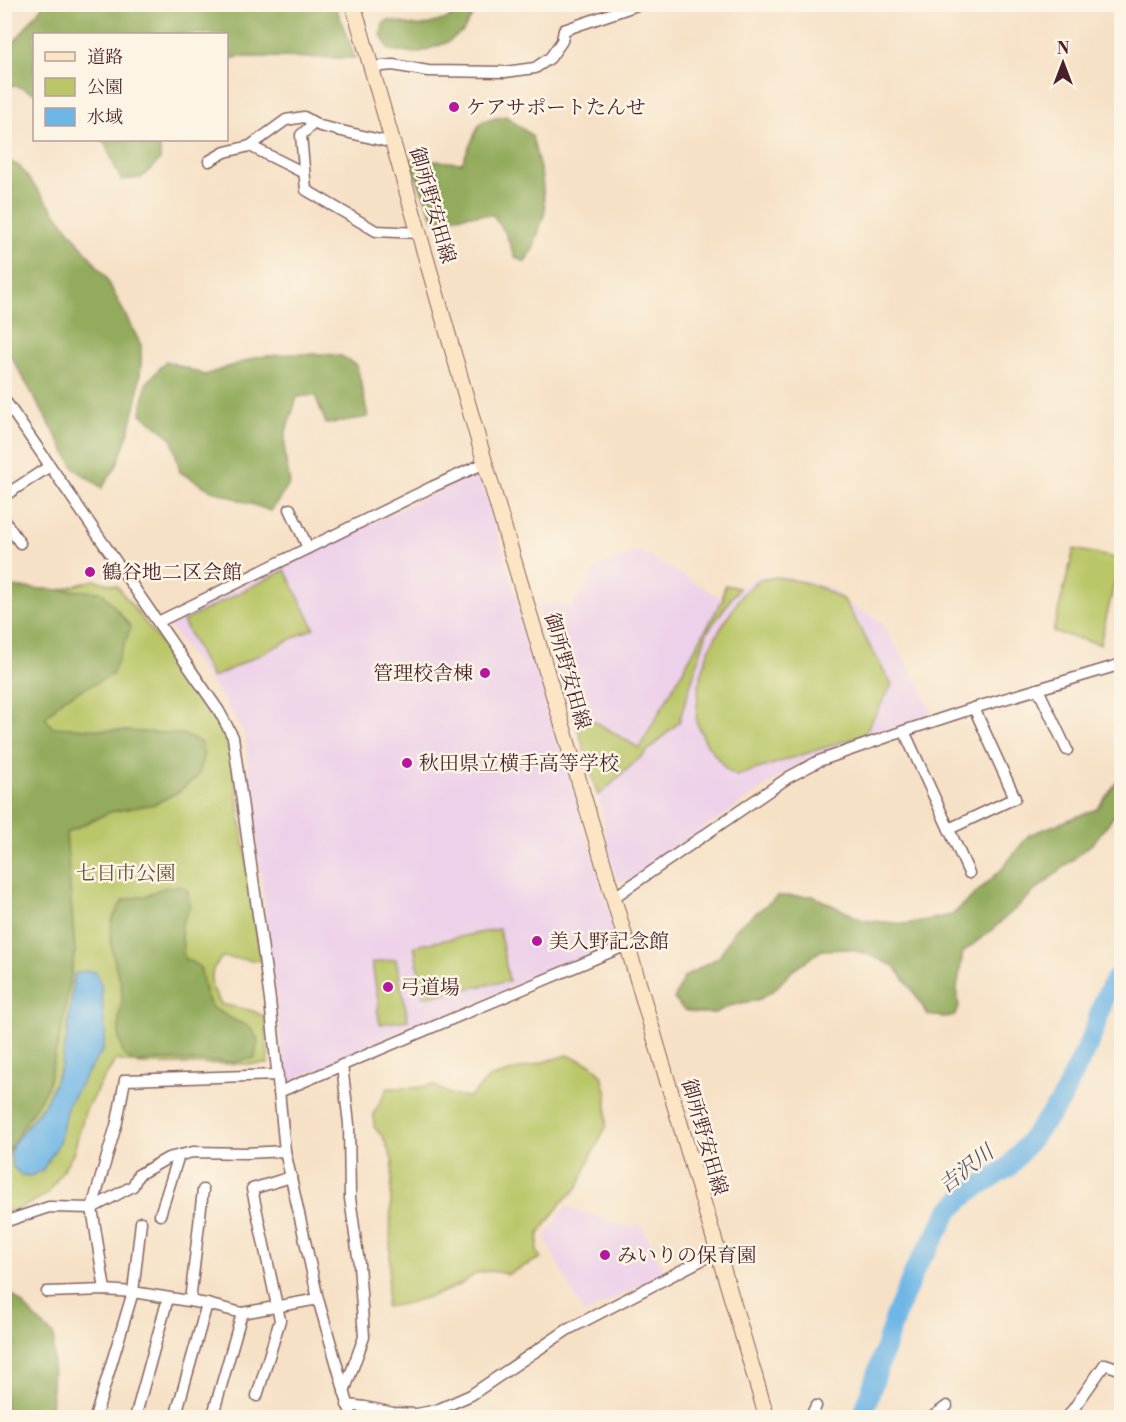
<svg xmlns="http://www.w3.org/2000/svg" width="1126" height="1422" font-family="'Libre Bodoni','Noto Serif JP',serif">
  <rect width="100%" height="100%" fill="#fcf5e5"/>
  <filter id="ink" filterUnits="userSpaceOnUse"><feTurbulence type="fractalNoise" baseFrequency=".0167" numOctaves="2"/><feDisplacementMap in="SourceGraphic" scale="12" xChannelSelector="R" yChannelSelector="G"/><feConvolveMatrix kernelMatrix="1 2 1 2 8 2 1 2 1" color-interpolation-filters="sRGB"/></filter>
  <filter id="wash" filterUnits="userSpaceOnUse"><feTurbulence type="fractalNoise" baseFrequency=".008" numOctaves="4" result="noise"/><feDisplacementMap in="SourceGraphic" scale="24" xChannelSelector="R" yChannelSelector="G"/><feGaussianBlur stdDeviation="1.35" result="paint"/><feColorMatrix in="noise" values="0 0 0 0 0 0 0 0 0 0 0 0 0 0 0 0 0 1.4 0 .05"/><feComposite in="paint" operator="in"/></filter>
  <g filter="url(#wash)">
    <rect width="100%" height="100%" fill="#f6e1c6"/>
    <g fill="#edd0e9">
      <path d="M479,471L618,941L614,944L286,1083L249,778L247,748L244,733L231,711L170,626L171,621Z"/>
      <path d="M640,551L723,599L639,748L572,708L549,636L537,607L555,602L570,609L597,566Z"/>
      <path d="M763,576H781L804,580L834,590L847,603L880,621L921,687L932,715L818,755L790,769L629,881H617L609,856L604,822L598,796L679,722L707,632L739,588L757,577Z"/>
      <path d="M566,1206L631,1228L640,1223L665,1273L584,1314L545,1238Z"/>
    </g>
    <g fill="#bac667" stroke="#827249" stroke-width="1.5">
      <path d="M1074,549L1120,559L1100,644L1053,632Z"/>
      <path d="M285,570L314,628L212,678L183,621Z"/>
      <path d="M777,577L803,582L822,588L844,600L892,685L864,735L736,776L726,769L706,743L696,721L699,683L708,652L716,636L743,593L759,580Z"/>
      <path d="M94,580L117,586L208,704L227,741L233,766L261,961L222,957L213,969L211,985L221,1004L253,1011L265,1017L268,1053V1064H140L116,1060L100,1084L85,1112L73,1154L48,1194L21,1208L5,1211V597L50,593Z"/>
      <path d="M725,585L739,588L707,632L679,722L598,796L572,708L639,748L723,599V594Z"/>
      <path d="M499,929L509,981L424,997L414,946Z"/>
      <path d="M396,959L408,1020L380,1024L377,1008L379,1007L372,963Z"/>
      <path d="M567,1055L591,1064L602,1075L607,1095L606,1127L591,1156L578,1187L561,1203L539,1234L537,1251L541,1258L508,1274C498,1272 485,1269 475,1274C470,1277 465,1282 459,1285C441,1294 406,1305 386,1307L390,1258L391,1193L393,1162L383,1137L374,1127V1113L388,1088H414L433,1085C445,1092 455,1098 470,1097L489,1078Z"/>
    </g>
    <g fill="#93ab5c" stroke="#6e6544" stroke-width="1.5">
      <path d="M335,5L355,58L240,57L227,59L226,34H34V93L17,86L5,85V54L43,5Z"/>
      <path d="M455,5H479L463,31L446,43L417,53L389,50L381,35L383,24L388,20L410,25L423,26L450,18Z"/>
      <path d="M506,116L532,136L542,178L545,211L534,247L525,262L515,257L505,232L493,215H470L434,220L409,159L462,163L478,127L483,121Z"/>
      <path d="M101,140H160V160L141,178L121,180L105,144Z"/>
      <path d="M5,159L19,166L105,276L141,345V366L137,399L129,431L116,467L102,488L75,469L5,346Z"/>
      <path d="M292,354H326L341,356L357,365L368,417L326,424L315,395L297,397L285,435V456L290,483L271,511L209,489L180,472L172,438L141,414L146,384L166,361L205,375L257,357Z"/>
      <path d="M5,587L102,592L131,627L112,675L63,699L45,718L52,727L182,734L200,742L204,754L198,776L178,792L155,804L110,812L66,833L75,951L62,1027L47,1088L5,1156Z"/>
      <path d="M1121,776V807L1093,843L1036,890L993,929L963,952L957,988L959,1007L954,1016L943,1017L928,1015L913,991L894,966L867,954L849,949L822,950L792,971L774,990L760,999L729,1006L715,1013H697L684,1010L674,999L684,977L719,957L735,929L778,896H813L863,920L906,924L952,915L1001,870L1029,835L1097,809Z"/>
      <path d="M181,886L188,891L190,906L181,926L184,958L200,967L206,995L212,1008L234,1020L250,1027L258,1040L255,1058L234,1062L157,1060L135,1063L123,1054L119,1039V1018L122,1001L121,983L116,968L110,940L112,920L123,900L145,896L163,888Z"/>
      <path d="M4,1286L54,1336L51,1415L53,1417H5Z"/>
    </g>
    <path fill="#6eb6e6" stroke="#5c6a88" stroke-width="1.5" d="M86,971L95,972L101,984L105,1035L103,1050L83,1079L67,1107L59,1143L42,1171L30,1176L21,1175L13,1167L10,1154L13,1144L46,1102L61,1067L67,1037L74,974Z"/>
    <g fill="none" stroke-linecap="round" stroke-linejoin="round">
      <path stroke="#6eb6e6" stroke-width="20" d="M862,1418L895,1317L917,1265L934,1239L949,1211L969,1192L1009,1167L1060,1102L1091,1039L1104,1000L1113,982L1122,971"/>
    </g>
  </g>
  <g filter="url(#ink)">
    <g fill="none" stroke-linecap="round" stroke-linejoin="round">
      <defs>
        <g id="minor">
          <path d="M372,67L393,65L428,71L505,72L535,68L550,58L562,41L564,30L640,4"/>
          <path d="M314,123L301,135L306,190L376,231L419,233"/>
          <path d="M250,146L286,120L304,117L320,126L393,143"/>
          <path d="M209,161L225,152L250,146L304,173"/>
          <path d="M4,399L219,711L233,737L270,1000L285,1151L318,1299L352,1418"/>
          <path d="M4,496L50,466"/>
          <path d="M290,509L308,548"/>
          <path d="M4,520L20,543"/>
          <path d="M158,622L432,487L485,463"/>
          <path d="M1038,689L1067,750"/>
          <path d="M904,731L969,873"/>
          <path d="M949,829L1015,798L974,708"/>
          <path d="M613,898L789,777L819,761L904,731L974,708L1122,664"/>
          <path d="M342,1065L349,1124L350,1198L359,1264L364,1337L344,1392"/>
          <path d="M279,1092L627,945"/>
          <path d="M160,1215L179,1155"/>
          <path d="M4,1222L49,1207L92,1208L133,1186L138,1175L168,1158L193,1152L246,1153L285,1151"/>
          <path d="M105,1290L92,1208L117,1122L125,1080L278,1075"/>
          <path d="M47,1292L105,1290L133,1292L207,1304L242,1313L318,1299"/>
          <path d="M190,1301L203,1190"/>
          <path d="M257,1396L280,1320L252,1189L291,1177"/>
          <path d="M347,1405L365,1407L393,1413L417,1414L437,1410L471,1395L567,1330L717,1252"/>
          <path d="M95,1418L133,1292L141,1222"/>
          <path d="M135,1418L168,1298"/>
          <path d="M175,1418L207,1304"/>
          <path d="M212,1418L242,1313"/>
          <path d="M810,1418L816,1406"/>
          <path d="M931,1418L947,1406"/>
          <path d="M1067,1418L1105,1364L1122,1370"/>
        </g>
        <path id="secondary" d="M353,4L485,463L767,1418"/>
      </defs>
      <use href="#minor" stroke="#866361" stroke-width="13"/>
      <use href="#secondary" stroke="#866361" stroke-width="17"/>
      <use href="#minor" stroke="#fff" stroke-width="10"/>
      <use href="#secondary" stroke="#fce5c4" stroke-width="15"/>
    </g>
  </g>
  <g fill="#b5179e" stroke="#fcf5e5" stroke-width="2">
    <circle cx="454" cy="107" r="6"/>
    <circle cx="90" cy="572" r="6"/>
    <circle cx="485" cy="673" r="6"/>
    <circle cx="407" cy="763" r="6"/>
    <circle cx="537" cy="941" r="6"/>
    <circle cx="388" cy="987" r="6"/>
    <circle cx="605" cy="1255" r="6"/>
  </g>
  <g text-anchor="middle" stroke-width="5" stroke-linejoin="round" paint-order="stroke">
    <g font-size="20" fill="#4a1f2b" stroke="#fcf5e5" text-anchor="start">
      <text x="466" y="114">ケアサポートたんせ</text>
      <text x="102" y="579">鶴谷地二区会館</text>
      <text x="473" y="680" text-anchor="end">管理校舎棟</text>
      <text x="419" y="770">秋田県立横手高等学校</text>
      <text x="549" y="948">美入野記念館</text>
      <text x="400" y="994">弓道場</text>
      <text x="617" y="1262">みいりの保育園</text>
    </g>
    <g font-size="20" fill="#4a1f2b" stroke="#fcf5e5">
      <text transform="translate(433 205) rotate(74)" y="7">御所野安田線</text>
      <text transform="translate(568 671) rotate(74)" y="7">御所野安田線</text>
      <text transform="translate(705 1137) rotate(74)" y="7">御所野安田線</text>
    </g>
    <g font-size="20" fill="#6c513d" stroke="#fcf5e5">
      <text x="126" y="880">七日市公園</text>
    </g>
    <g font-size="21" font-style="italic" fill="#57546c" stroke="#fcf5e5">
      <text transform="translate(966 1169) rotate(-38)" y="7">吉沢川</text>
    </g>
  </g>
  <rect width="1126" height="1422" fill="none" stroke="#fcf5e5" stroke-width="24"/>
  <rect x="33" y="33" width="195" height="108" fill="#fcf5e5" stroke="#b59f9b" stroke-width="1.5"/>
  <rect x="45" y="52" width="30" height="9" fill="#fce5c4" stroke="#b59f9b" stroke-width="1.5"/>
  <text x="87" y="63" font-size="18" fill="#4a1f2b">道路</text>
  <rect x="45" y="78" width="30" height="18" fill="#bac667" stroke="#b59f9b" stroke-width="1.5"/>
  <text x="87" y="93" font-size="18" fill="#4a1f2b">公園</text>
  <rect x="45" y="108" width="30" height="18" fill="#6eb6e6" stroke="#b59f9b" stroke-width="1.5"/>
  <text x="87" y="123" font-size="18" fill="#4a1f2b">水域</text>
  <g transform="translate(1063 63)" stroke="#fcf5e5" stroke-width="4.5" paint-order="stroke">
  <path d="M0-4.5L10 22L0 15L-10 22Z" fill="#4a1f2b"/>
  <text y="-9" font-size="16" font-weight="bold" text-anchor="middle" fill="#4a1f2b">N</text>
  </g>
</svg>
